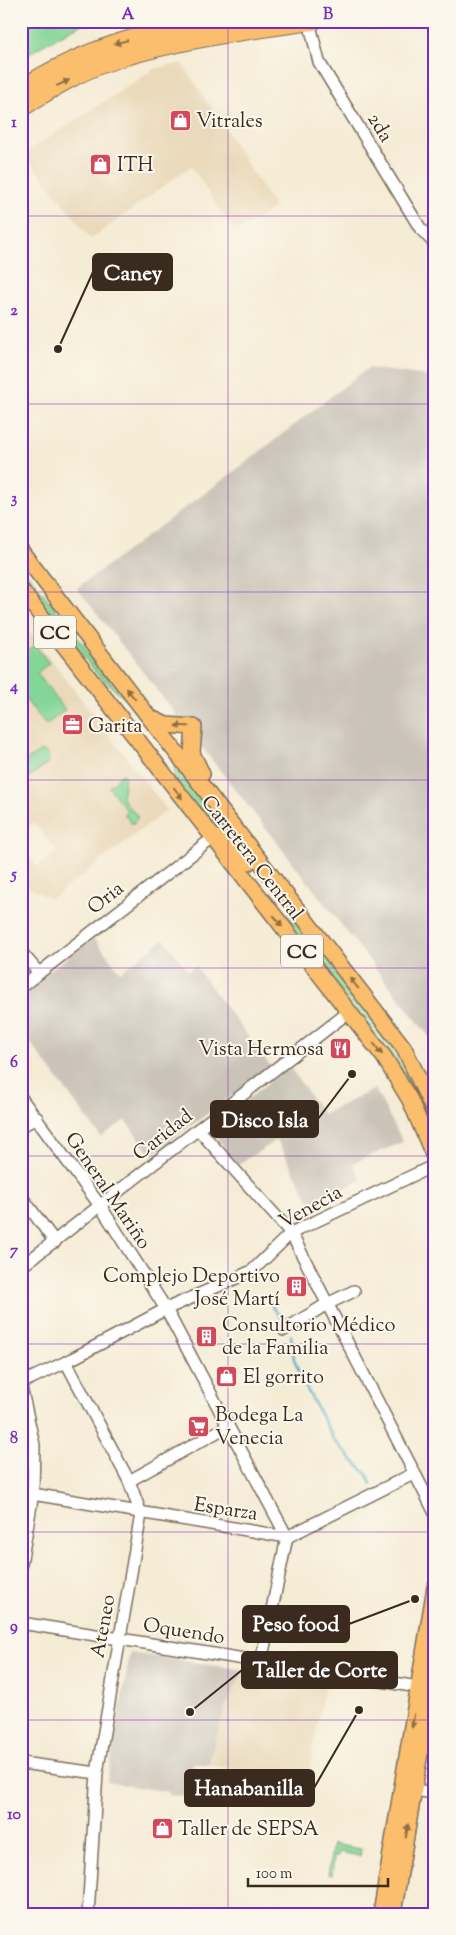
<svg xmlns="http://www.w3.org/2000/svg" width="456" height="1935" font-family="'Sorts Mill Goudy',serif">
  <rect width="100%" height="100%" fill="#fbf7ec"/>
  <filter id="ink" filterUnits="userSpaceOnUse"><feTurbulence type="fractalNoise" baseFrequency=".02" numOctaves="2"/><feDisplacementMap in="SourceGraphic" scale="10" xChannelSelector="R" yChannelSelector="G"/><feConvolveMatrix kernelMatrix="1 2 1 2 8 2 1 2 1" color-interpolation-filters="sRGB"/></filter>
  <filter id="wash" filterUnits="userSpaceOnUse"><feTurbulence type="fractalNoise" baseFrequency=".0096" numOctaves="4" result="noise"/><feDisplacementMap in="SourceGraphic" scale="20" xChannelSelector="R" yChannelSelector="G"/><feGaussianBlur stdDeviation="1.12" result="paint"/><feColorMatrix in="noise" values="0 0 0 0 0 0 0 0 0 0 0 0 0 0 0 0 0 1.4 0 .05"/><feComposite in="paint" operator="in"/></filter>
  <g filter="url(#wash)">
    <rect width="100%" height="100%" fill="#f5ecd6"/>
    <g fill="#ead9ba">
      <path d="M182,63L275,207L235,233L191,166L91,239L24,154L154,69Z"/>
      <path d="M21,621L167,810L51,899L23,884L21,886V846L37,867L57,852L34,822L21,832Z"/>
      <path d="M244,1670L325,1683L307,1780L208,1765L226,1705Z"/>
    </g>
    <g fill="#cac3b8">
      <path d="M368,368L427,376L435,381V1044L77,588L232,473Z"/>
      <path d="M94,938L120,972L164,939L188,971L195,966L271,1067L151,1155L125,1120L101,1137L21,1030V991Z"/>
      <path d="M289,1066L323,1114L375,1089L403,1142L353,1163L361,1180L311,1204L277,1140L237,1165L210,1129Z"/>
      <path d="M130,1653L244,1670L226,1705L208,1765L193,1763L187,1797L168,1795V1792L107,1782Z"/>
    </g>
    <g fill="#84d698" stroke="#60805b">
      <path d="M21,21H76L84,23L38,48L21,60Z"/>
      <path d="M21,565L125,699L97,674L21,577Z"/>
      <path d="M35,645L49,663L37,673L65,710L46,725L21,694V684L26,681L21,675V656Z"/>
      <path d="M41,751L48,753L49,762L21,783V764Z"/>
      <path d="M174,764L236,842L214,831L175,781Z"/>
      <path d="M122,774L125,776L122,798L138,817L134,823H131L124,814L127,811L109,787Z"/>
      <path d="M275,904C332,952 385,1029 417,1096C423,1109 433,1124 435,1138L395,1063Z"/>
      <path d="M333,1844L361,1849L360,1856L339,1852L338,1857H334L332,1875L328,1874Z"/>
    </g>
    <g fill="none" stroke-linecap="round" stroke-linejoin="round">
      <g stroke="#46b3c3" stroke-width="2.5">
        <path d="M269,1302L281,1318"/>
        <path d="M291,1335L294,1359L302,1380L334,1440L368,1476L371,1484"/>
      </g>
    </g>
  </g>
  <g filter="url(#ink)">
    <g fill="none" stroke-linecap="round" stroke-linejoin="round">
      <defs>
        <g id="minor">
          <path d="M309,21L319,62L420,228L435,244"/>
          <path d="M21,952L39,973"/>
          <path d="M21,987L213,838"/>
          <path d="M21,1098L101,1207L166,1309L287,1537L261,1662"/>
          <path d="M21,1126L37,1118"/>
          <path d="M198,1129L291,1233L435,1513"/>
          <path d="M21,1196L55,1242"/>
          <path d="M21,1267L350,1011"/>
          <path d="M284,1330L327,1304L354,1291"/>
          <path d="M66,1362L129,1481L141,1514L97,1773L88,1914"/>
          <path d="M21,1383L66,1362L166,1309L252,1271L291,1233L435,1165"/>
          <path d="M21,1387L34,1445L33,1493L21,1564"/>
          <path d="M129,1481L228,1426"/>
          <path d="M21,1492L287,1537L413,1474"/>
          <path d="M21,1623L424,1688"/>
          <path d="M21,1763L97,1773"/>
          <path d="M407,1789L435,1793"/>
        </g>
        <g id="major">
          <path d="M21,551L404,1048L435,1113"/>
          <path d="M21,590L384,1057L410,1100L435,1159"/>
          <path d="M151,718L166,725L194,727L192,753L202,774"/>
          <path d="M213,838C230,837 239,850 249,862"/>
          <path d="M381,1914L435,1587"/>
          <path d="M393,1914L435,1664"/>
        </g>
        <g id="highway">
          <path d="M21,89C83,49 148,31 220,21"/>
          <path d="M21,108C50,89 82,69 116,59C179,39 248,30 313,21"/>
        </g>
      </defs>
      <use href="#minor" stroke="#7c6e5e" stroke-width="14"/>
      <use href="#major" stroke="#7c6e5e" stroke-width="18"/>
      <use href="#highway" stroke="#7c6e5e" stroke-width="20"/>
      <use href="#minor" stroke="#fff" stroke-width="11"/>
      <use href="#major" stroke="#fabe6d" stroke-width="15"/>
      <use href="#highway" stroke="#fabe6d" stroke-width="18"/>
    </g>
    <defs><path id="oneway-solid" d="M-6-.8H1V-3.2L6.5 0L1 3.2V.8H-6Z" transform="scale(1.25)"/></defs>
    <g fill="#916d42">
      <use href="#oneway-solid" transform="translate(121 42) rotate(164)"/>
      <use href="#oneway-solid" transform="translate(63 83) rotate(-25)"/>
      <use href="#oneway-solid" transform="translate(131 694) rotate(-128)"/>
      <use href="#oneway-solid" transform="translate(182 726) rotate(-178)"/>
      <use href="#oneway-solid" transform="translate(178 793) rotate(53)"/>
      <use href="#oneway-solid" transform="translate(278 921) rotate(52)"/>
      <use href="#oneway-solid" transform="translate(354 983) rotate(-128)"/>
      <use href="#oneway-solid" transform="translate(378 1049) rotate(53)"/>
      <use href="#oneway-solid" transform="translate(413 1721) rotate(99)"/>
      <use href="#oneway-solid" transform="translate(407 1831) rotate(-80)"/>
    </g>
  </g>
  <path fill="none" stroke="#7b2cbf" stroke-width="1" stroke-opacity="0.55" d="M228,21V1914M21,216H435M21,404H435M21,592H435M21,780H435M21,968H435M21,1156H435M21,1344H435M21,1532H435M21,1720H435"/>
  <defs>
    <symbol id="shop-square" viewBox="-11 -11 22 22"><rect x="-9" y="-9" width="18" height="18" rx="4" fill="#d1495b" stroke="#fbf7ec"/><path d="M-5-2.5h2.3a2.7 3.5 0 0 1 5.4 0H5L5.5 6h-11ZM-1.5-2.5h3a1.5 2.3 0 0 0-3 0Z" fill="#fff"/></symbol>
    <symbol id="office-square" viewBox="-11 -11 22 22"><rect x="-9" y="-9" width="18" height="18" rx="4" fill="#d1495b" stroke="#fbf7ec"/><path d="M-6-3h4V-5.5h4V-3h4V5H-6ZM-1-4.5V-3h2v-1.5ZM-6 0V1H6V0Z" fill="#fff"/></symbol>
    <symbol id="restaurant-square" viewBox="-11 -11 22 22"><rect x="-9" y="-9" width="18" height="18" rx="4" fill="#d1495b" stroke="#fbf7ec"/><path d="M-5-6h1v4h1v-4h1v4h1v-4h1v5L-1.5 .5V6h-2V.5L-5-1ZM5-6V6H3V1.5H1.5Q1.5-4 5-6Z" fill="#fff"/></symbol>
    <symbol id="building-square" viewBox="-11 -11 22 22"><rect x="-9" y="-9" width="18" height="18" rx="4" fill="#d1495b" stroke="#fbf7ec"/><path d="M-4-6H4V6H1V3H-1V6H-4ZM-2.5-4.3h1.7v1.8h-1.7ZM.8-4.3h1.7v1.8H.8ZM-2.5-1h1.7V.8h-1.7ZM.8-1h1.7V.8H.8Z" fill="#fff"/></symbol>
    <symbol id="supermarket-square" viewBox="-11 -11 22 22"><rect x="-9" y="-9" width="18" height="18" rx="4" fill="#d1495b" stroke="#fbf7ec"/><path d="M-6-5.5h2.5l.6 2H6L4.5 2H-2.5L-4.4-4H-6ZM-1.5 3.2a1.3 1.3 0 1 0 .1 0ZM3 3.2a1.3 1.3 0 1 0 .1 0Z" fill="#fff"/></symbol>
  </defs>
  <g fill-rule="evenodd">
    <use href="#shop-square" x="168" y="108" width="25" height="25"/>
    <use href="#shop-square" x="88" y="152" width="25" height="25"/>
    <use href="#office-square" x="60" y="712" width="25" height="25"/>
    <use href="#restaurant-square" x="328" y="1036" width="25" height="25"/>
    <use href="#building-square" x="284" y="1274" width="25" height="25"/>
    <use href="#building-square" x="194" y="1324" width="25" height="25"/>
    <use href="#shop-square" x="214" y="1364" width="25" height="25"/>
    <use href="#supermarket-square" x="186" y="1414" width="25" height="25"/>
    <use href="#shop-square" x="150" y="1816" width="25" height="25"/>
  </g>
  <g text-anchor="middle" stroke-width="4" stroke-linejoin="round" paint-order="stroke">
    <g fill="#fbf7ec" stroke="#75685c" stroke-width="1">
      <rect x="34" y="615.5" width="42" height="33" rx="4"/>
      <rect x="281" y="934.5" width="42" height="33" rx="4"/>
    </g>
    <g font-size="19" font-weight="bold" fill="#3b2a1e">
      <text x="55" y="639">CC</text>
      <text x="302" y="958">CC</text>
    </g>
    <g font-size="20" fill="#3b2a1e" stroke="#fbf7ec" text-anchor="start">
      <text x="196" y="127">Vitrales</text>
      <text x="117" y="171">ITH</text>
      <text x="88" y="732">Garita</text>
      <text x="324" y="1055" text-anchor="end">Vista Hermosa</text>
      <text x="280" y="1282" text-anchor="end">Complejo Deportivo<tspan x="280" dy="23">José Martí</tspan></text>
      <text x="222" y="1331">Consultorio Médico<tspan x="222" dy="23">de la Familia</tspan></text>
      <text x="243" y="1383">El gorrito</text>
      <text x="215" y="1421">Bodega La<tspan x="215" dy="23">Venecia</tspan></text>
      <text x="178" y="1835">Taller de SEPSA</text>
    </g>
    <g font-size="20" fill="#3b2a1e" stroke="#fbf7ec">
      <text transform="translate(381 127) rotate(59)" y="7">2da</text>
      <text transform="translate(253 857) rotate(52)" y="7">Carretera Central</text>
      <text transform="translate(105 897) rotate(-38)" y="7">Oria</text>
      <text transform="translate(162 1134) rotate(-38)" y="7">Caridad</text>
      <text transform="translate(109 1190) rotate(56)" y="7">General Mariño</text>
      <text transform="translate(310 1206) rotate(-29)" y="7">Venecia</text>
      <text transform="translate(226 1508) rotate(9)" y="7">Esparza</text>
      <text transform="translate(102 1626) rotate(-80)" y="7">Ateneo</text>
      <text transform="translate(184 1630) rotate(9)" y="7">Oquendo</text>
    </g>
  </g>
  <path fill="none" stroke="#3b2a1e" stroke-width="2" d="M58 349L93 272M352 1074L318 1119M415 1599L349 1624M190 1712L242 1670M359 1710L314 1788"/>
  <g fill="#3b2a1e" stroke="#fbf7ec" stroke-width="2">
    <circle cx="58" cy="349" r="5"/>
    <circle cx="352" cy="1074" r="5"/>
    <circle cx="415" cy="1599" r="5"/>
    <circle cx="190" cy="1712" r="5"/>
    <circle cx="359" cy="1710" r="5"/>
  </g>
  <g fill="#3b2a1e" stroke="#3b2a1e" stroke-width="2">
    <rect x="93" y="254" width="79" height="36" rx="5"/>
    <rect x="211" y="1101" width="107" height="36" rx="5"/>
    <rect x="243" y="1606" width="106" height="36" rx="5"/>
    <rect x="242" y="1652" width="155" height="36" rx="5"/>
    <rect x="185" y="1770" width="129" height="36" rx="5"/>
  </g>
  <g font-size="21" text-anchor="middle" font-weight="bold" fill="#fff">
    <text x="133" y="280">Caney</text>
    <text x="265" y="1127">Disco Isla</text>
    <text x="296" y="1631">Peso food</text>
    <text x="320" y="1677">Taller de Corte</text>
    <text x="249" y="1795">Hanabanilla</text>
  </g>
  <rect width="456" height="1935" fill="none" stroke="#fbf7ec" stroke-width="55"/>
  <path d="M248 1878v8h140v-8" fill="none" stroke="#3b2a1e" stroke-width="2.5"/>
  <text x="256" y="1878" font-size="15" fill="#3b2a1e" stroke="#fbf7ec" stroke-width="4" paint-order="stroke">100 m</text>
  <rect x="28" y="28" width="400" height="1880" fill="none" stroke="#7b2cbf" stroke-width="2"/>
  <g font-size="16" text-anchor="middle" font-weight="bold" fill="#7b2cbf">
    <text x="128" y="19">A</text>
    <text x="328" y="19">B</text>
    <text x="14" y="127">1</text>
    <text x="14" y="315">2</text>
    <text x="14" y="503">3</text>
    <text x="14" y="691">4</text>
    <text x="14" y="879">5</text>
    <text x="14" y="1067">6</text>
    <text x="14" y="1255">7</text>
    <text x="14" y="1443">8</text>
    <text x="14" y="1631">9</text>
    <text x="14" y="1819">10</text>
  </g>
</svg>
